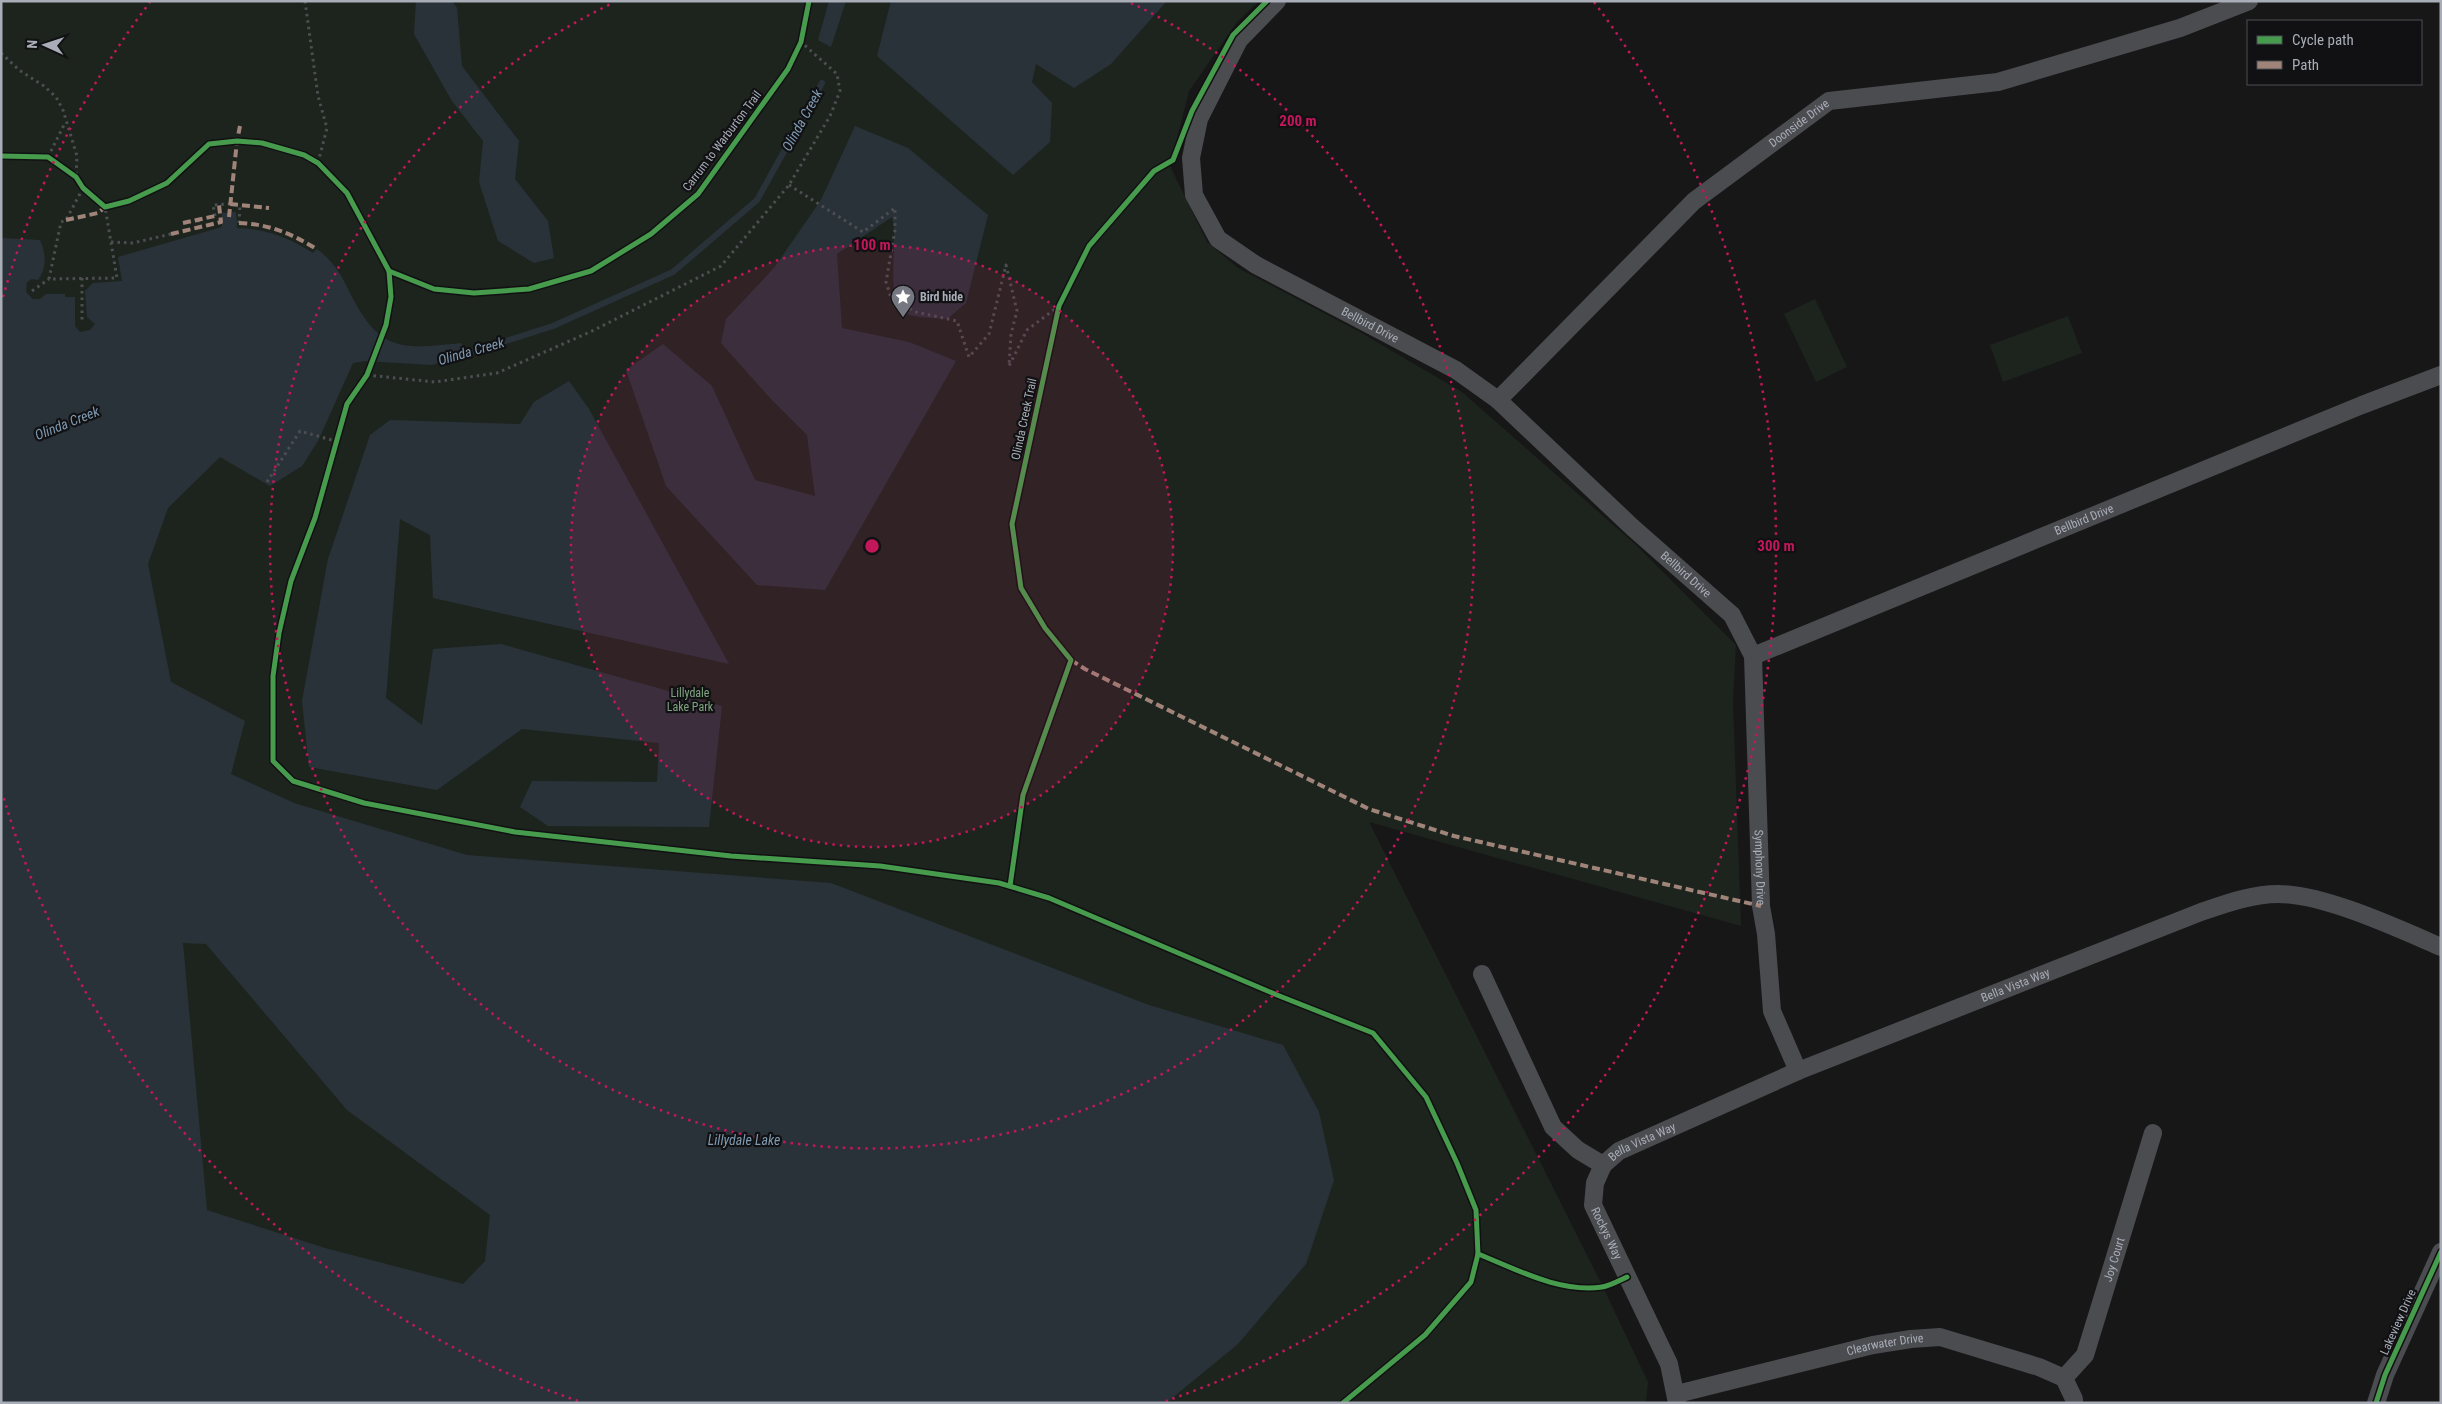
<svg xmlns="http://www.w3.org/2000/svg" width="2442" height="1404" font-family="'Roboto Condensed',sans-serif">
  <rect width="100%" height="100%" fill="#171717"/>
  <g fill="#1d241e">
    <path d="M1,1H1259L1237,22L1189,91L1170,166L1207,242L1238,268L1358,331L1462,392L1635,544L1736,645L1733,702L1741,926L1369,822L1603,1287L1648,1382L1646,1403H1Z"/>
    <path d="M1815,299L1847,367L1816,382L1784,314Z"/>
    <path d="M2068,316L2082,353L2003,382L1990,345Z"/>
  </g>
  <g fill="#2a3239" fill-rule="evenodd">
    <path d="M416,1H452L457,8L462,66L519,141L515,179L548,221L554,258L534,263L498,241L479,182L483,141L452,101L414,34Z"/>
    <path d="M829,1H846L831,47L818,40Z"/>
    <path d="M891,1H1167L1111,64L1074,88L1036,64L1032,82L1052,103L1050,142L1013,175L877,56Z"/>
    <path d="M855,126L908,148L988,215L966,303L947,319C937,318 913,318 905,313C884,302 899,239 892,217L837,254L842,328L909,342L956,361L825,590L757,585L666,486L626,370L663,344L712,386L755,480L815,496L807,435L770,398L721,343L726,319L774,268L821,200Z"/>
    <path d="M236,212L237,228C266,229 288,237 313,253L317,249C332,260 341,274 349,291C379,351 398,350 461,343L471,356L431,365L365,361L353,363L318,441L302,466L270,486L220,457L168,508L148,564L171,682L245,721L231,774L294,803L467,855L831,883L1149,1005L1283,1045L1319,1112L1334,1180L1306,1264L1238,1344L1166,1403H1V238L40,240C46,253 47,268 38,280L32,279L27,282L26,292L33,299H40L46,294H65V297H75V326L80,332L90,330L95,324L87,317L85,291L93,283L122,281L118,257L222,227V213ZM183,943L206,944L347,1110L490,1215L485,1261L463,1284L325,1248L207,1210Z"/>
    <path d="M569,381L589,409L729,664L433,598L430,535L400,519L386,698L422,725L433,649L501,644L722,706L709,827L548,826L520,807L532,781L657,782L659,743L522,729L437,790L309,767L302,701L328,559L370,435L390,420L520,424L534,402Z"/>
  </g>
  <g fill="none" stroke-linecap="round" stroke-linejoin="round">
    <path stroke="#2a3239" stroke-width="6" d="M462,355L553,326L673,272L757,200L822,83"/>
    <g stroke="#4d4e52" stroke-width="3" stroke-dasharray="2.5 4" stroke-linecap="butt">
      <path d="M305,1L318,96L327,128L318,163"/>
      <path d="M1,53L19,70L44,86L56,97L63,110L77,156L76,177"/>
      <path d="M48,157L65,123"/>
      <path d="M789,185L863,232L895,208V230L886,282L891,298L916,312L957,321L969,357L989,334L1006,265L1017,311L1011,334L1009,366L1027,330L1059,306"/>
      <path d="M83,188L66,220L61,222L49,279L117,278L105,207"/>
      <path d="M215,216L213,205L230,204"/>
      <path d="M198,220L200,227"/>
      <path d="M239,223L240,205"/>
      <path d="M111,242L133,243L171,234"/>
      <path d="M82,278V321"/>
      <path d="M32,291L49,279"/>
      <path d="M367,375L435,382L497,373L590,332L721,266L789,185L830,116L840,91L837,74L801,42"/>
      <path d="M267,482L300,431L335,441"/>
    </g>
    <g stroke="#4b4c50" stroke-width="18">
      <path id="s1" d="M1277,1L1239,40L1199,119L1191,158L1194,195L1218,239L1256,265L1456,370L1498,400L1632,527L1732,615L1753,656L1761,906L1766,934L1772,1011L1798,1071"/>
      <path id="s2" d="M1498,400L1694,201L1829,101L1998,82L2180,28L2249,1"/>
      <path id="s3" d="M1753,656L2362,405L2441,375"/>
      <path id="s4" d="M1482,974L1553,1127L1578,1150L1603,1165L1595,1183L1593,1205L1669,1364L1677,1403"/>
      <path id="s5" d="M1603,1165L1619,1151L1798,1071L2201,912C2225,904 2252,894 2278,894C2324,894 2397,928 2441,947"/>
      <path id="s6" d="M2064,1378L2085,1355L2153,1133"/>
      <path id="s7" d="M1677,1394L1873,1345L1911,1339L1940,1337L2039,1367L2064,1378L2074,1399V1403"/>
      <path d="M2376,1403L2385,1375L2441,1252"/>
    </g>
    <g stroke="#a18479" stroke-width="4" stroke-dasharray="8 4" stroke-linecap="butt">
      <path d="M230,204L269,208"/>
      <path d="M229,217L237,141L240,126"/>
      <path d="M66,220L98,213L105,207"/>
      <path d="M183,223L215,216"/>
      <path d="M239,223C268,224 290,233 315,248"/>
      <path d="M171,234L221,222L219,205"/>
      <path d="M1071,660L1085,669L1369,809L1454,836L1761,906"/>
    </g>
    <defs>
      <g id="cycleway">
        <path d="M1,156L48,157L76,177L83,188L105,207L129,201L167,183L209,144L237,141L262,143L304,155L318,163L347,193L389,271L434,289L474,293L529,289L591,271L651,234L698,194L788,69L801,42L809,1"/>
        <path d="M389,271L391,297L386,325L367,375L347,404L315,518L291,581L279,633L273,676V761L293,781L364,803L515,832L731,856L880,866L999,883L1049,898L1277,995L1373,1033L1426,1097L1457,1163L1476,1210L1478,1254L1471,1282L1425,1335L1343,1403"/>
        <path d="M1010,886L1023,795L1071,660L1045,628L1021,588L1012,524L1059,306L1089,246L1154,171L1173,160L1192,111L1233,35L1267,1"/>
        <path d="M1478,1254C1516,1269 1559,1293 1602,1287C1610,1286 1620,1280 1627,1277"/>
        <path d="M2376,1403L2385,1375L2441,1252"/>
      </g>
    </defs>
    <use href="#cycleway" stroke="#111113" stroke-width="8"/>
    <use href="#cycleway" stroke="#469c4c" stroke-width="5"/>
  </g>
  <circle cx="872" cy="546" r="301" fill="#c2185b" fill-opacity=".12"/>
  <g fill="none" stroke="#c2185b" stroke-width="2.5" stroke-dasharray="2.5 5">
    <circle cx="872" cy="546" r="301"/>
    <path d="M1131 3A602 602 0 1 1 613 3"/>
    <path d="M578 1401A904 904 0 0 1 3 795M3 297A904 904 0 0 1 150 2M1594 2A904 904 0 0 1 1166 1401"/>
  </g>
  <defs>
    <symbol id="sight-pin" viewBox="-11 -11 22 30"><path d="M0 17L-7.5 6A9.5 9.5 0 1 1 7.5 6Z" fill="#757880" stroke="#111113"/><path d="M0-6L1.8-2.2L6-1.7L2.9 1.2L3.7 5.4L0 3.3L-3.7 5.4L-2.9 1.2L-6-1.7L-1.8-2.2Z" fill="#fff"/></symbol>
  </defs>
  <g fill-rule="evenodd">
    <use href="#sight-pin" x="889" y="283" width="28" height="38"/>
  </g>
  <g text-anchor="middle" stroke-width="4.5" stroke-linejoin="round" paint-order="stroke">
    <g font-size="12" fill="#a8adb8" stroke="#111113">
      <text dy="4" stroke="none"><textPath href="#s2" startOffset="410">Doonside Drive</textPath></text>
      <text transform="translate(722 141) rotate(-53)" y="4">Carrum to Warburton Trail</text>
      <text dy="4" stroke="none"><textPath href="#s1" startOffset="445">Bellbird Drive</textPath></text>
      <text transform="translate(1024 419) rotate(-78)" y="4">Olinda Creek Trail</text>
      <text dy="4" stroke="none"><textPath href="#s3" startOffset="358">Bellbird Drive</textPath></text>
      <text dy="4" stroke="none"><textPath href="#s1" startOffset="850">Bellbird Drive</textPath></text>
      <text dy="4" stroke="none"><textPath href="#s1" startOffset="1169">Symphony Drive</textPath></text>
      <text dy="4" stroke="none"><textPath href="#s5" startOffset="451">Bella Vista Way</textPath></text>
      <text dy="4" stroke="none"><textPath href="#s5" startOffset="46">Bella Vista Way</textPath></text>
      <text dy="4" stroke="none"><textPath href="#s4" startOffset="305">Rockys Way</textPath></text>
      <text dy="4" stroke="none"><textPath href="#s6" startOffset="131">Joy Court</textPath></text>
      <text transform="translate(2398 1322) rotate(-66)" y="4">Lakeview Drive</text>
      <text dy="4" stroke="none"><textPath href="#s7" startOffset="214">Clearwater Drive</textPath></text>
    </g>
    <g font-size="12" font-weight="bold" fill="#a8adb8" stroke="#111113" text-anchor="start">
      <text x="920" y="301">Bird hide</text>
    </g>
    <g font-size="12" fill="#7fa381" stroke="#111113">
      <text x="690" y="697">Lillydale<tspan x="690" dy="14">Lake Park</tspan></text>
    </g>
    <g font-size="14" font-style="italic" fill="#7f9bb3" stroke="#111113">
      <text transform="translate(802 120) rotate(-61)" y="5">Olinda Creek</text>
      <text transform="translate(471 351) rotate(-16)" y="5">Olinda Creek</text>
      <text transform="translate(67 423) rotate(-22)" y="5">Olinda Creek</text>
      <text x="744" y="1145">Lillydale Lake</text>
    </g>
  </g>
  <circle cx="872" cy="546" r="8" fill="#c2185b" stroke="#111113" stroke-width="2.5"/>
  <g font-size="15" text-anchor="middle" font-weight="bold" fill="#c2185b" stroke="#111113" stroke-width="4.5" stroke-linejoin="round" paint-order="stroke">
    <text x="1298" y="126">200 m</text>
    <text x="872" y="250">100 m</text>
    <text x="1776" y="551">300 m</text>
  </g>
  <rect width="2442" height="1404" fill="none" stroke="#a8adb8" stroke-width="5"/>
  <rect x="2247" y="20" width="175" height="65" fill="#111113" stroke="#4d4f55"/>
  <rect x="2257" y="36" width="25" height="8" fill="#469c4c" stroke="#4d4f55"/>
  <text x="2292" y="45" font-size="15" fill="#a8adb8">Cycle path</text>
  <rect x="2257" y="61" width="25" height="8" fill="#a18479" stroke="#4d4f55"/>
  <text x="2292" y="70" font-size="15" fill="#a8adb8">Path</text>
  <g transform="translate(45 45) rotate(273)" stroke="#111113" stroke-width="4" paint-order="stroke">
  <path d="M0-4L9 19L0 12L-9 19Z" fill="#a8adb8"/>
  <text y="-8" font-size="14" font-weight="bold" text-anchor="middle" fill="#a8adb8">N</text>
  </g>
</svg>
